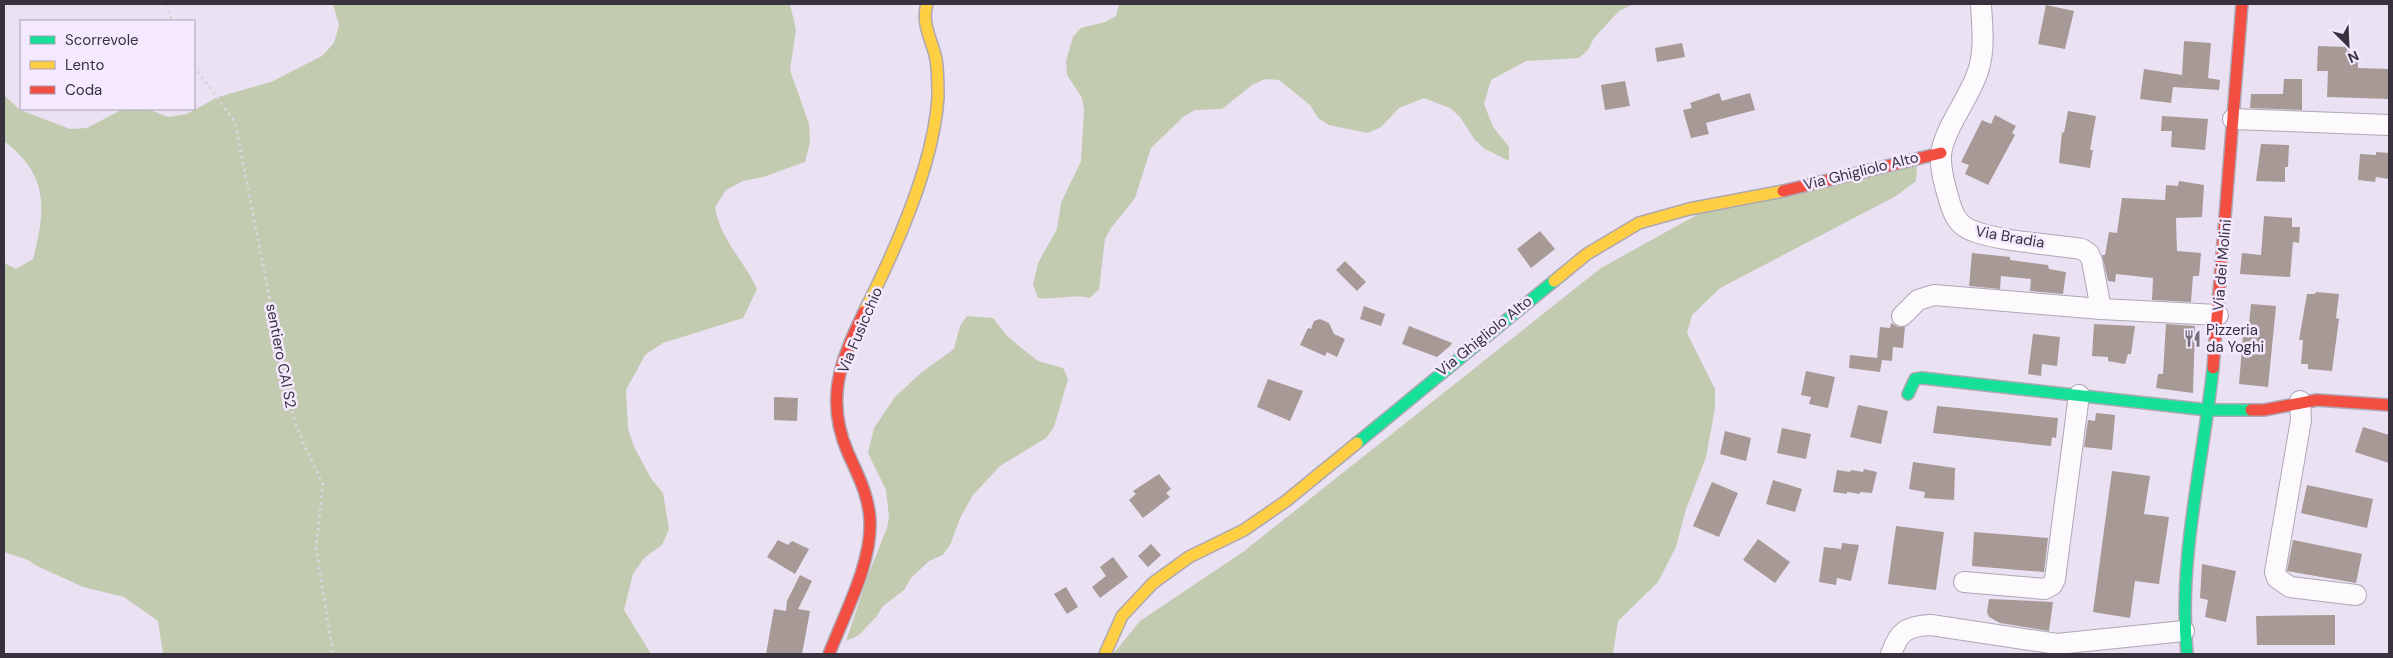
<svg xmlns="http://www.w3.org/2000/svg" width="2393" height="658" font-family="'DM Sans',sans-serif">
  <rect width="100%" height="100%" fill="#eae1f3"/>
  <g fill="#c2caaf">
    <path d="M333,4H790L796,30L790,70L809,124L810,142L805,162L763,177L743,181L726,190L715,207C721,242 743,258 757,289L743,318L663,343L645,355L626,390L628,428L634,447L652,480L663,493L669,529L662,545L644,558L633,574L624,610L651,654H163L158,621L124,597L83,587L37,566L28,560L4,552V263L16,269L33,259C46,209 49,175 4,141V95L20,110L70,129L87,128L123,109H148L168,117L187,114L218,97L271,82L322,56L334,43L339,25Z"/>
    <path d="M1119,4H1634L1619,11L1594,38L1588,50L1579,58L1526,61L1491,80L1484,104L1493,127L1509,147V161L1485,149L1475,140L1460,117L1450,108L1424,98L1399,108L1381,127L1368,133L1329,125L1318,118L1310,105L1279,80L1265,79L1252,85L1222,109L1195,110L1183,117L1151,148L1135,198L1111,228L1105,239L1099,289L1090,298C1072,294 1056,300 1038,298L1033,285L1038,263L1057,229L1061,203L1081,161L1084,110L1082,98L1067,75L1066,61L1073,37L1081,28L1105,22L1116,16Z"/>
    <path d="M1917,166L1916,181L1896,196L1720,288L1692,315L1687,333L1715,389V408L1706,457L1686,509L1676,547L1658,582L1618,621L1613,654H1113L1140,621L1243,552L1601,268L1711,207Z"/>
    <path d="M967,316L993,318L1008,337L1038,361L1063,368L1068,379L1054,427L1046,438L1000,466L973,495L960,518L951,543L943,555L929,561L911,578L904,590L883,606L876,617L859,635L846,641L869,573L887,528L889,517L886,490L868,453L874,428L895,397L922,372L954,349L960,326Z"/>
  </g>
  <g fill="#a79996">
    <path d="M2046,5L2074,11L2065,49L2038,44Z"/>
    <path d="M2184,41L2211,43L2208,78L2220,80L2219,90L2173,87L2171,103L2140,99L2144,69L2182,75Z"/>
    <path d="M1682,43L1685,57L1657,62L1655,48Z"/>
    <path d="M2318,46L2347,47V51H2355L2354,61H2358V68L2389,69V99L2327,97L2328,71H2317Z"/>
    <path d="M2284,79H2302V110L2250,108L2251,94H2283Z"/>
    <path d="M1625,81L1630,106L1605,110L1601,85Z"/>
    <path d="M1719,93L1722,101L1750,93L1755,110L1706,123L1709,134L1691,138L1683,110L1692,108L1690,103Z"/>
    <path d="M2068,111L2096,116L2090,150H2093L2090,168L2059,163L2062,132L2064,133Z"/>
    <path d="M1995,115L2016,126L2012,133L2015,135L1988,185L1965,174L1969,165L1961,162L1982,120L1991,124Z"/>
    <path d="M2162,116L2208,119L2205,150L2171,147L2172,131H2161Z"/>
    <path d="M2261,144L2289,145L2288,167H2285V182L2256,181Z"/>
    <path d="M2376,152L2389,153V179L2376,177L2375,182L2358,180L2360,154L2376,155Z"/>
    <path d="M2179,181L2204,185L2202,217L2176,218L2177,251L2201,253L2199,276H2193L2191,302L2152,300L2153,278L2116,274L2115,282L2108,281L2102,255H2105L2109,232L2117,233L2122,198L2165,200L2166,185L2178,186Z"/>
    <path d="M2264,216L2292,218V227H2300L2299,243L2293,242L2290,277L2240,274L2242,253L2261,255Z"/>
    <path d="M1540,231L1555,249L1531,268L1517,249Z"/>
    <path d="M1972,253L2010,257V260L2048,265L2049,269L2066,272L2063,294L2030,291L2031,279L2001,276L2000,289L1969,286Z"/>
    <path d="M1345,261L1366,282L1357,291L1336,270Z"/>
    <path d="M2316,292L2339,294L2336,318L2339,319L2332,371L2308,369V364H2301L2303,340H2299L2307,294H2315Z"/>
    <path d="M2251,304L2276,306L2268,387L2239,384L2243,335H2248Z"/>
    <path d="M1364,306L1385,314L1381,326L1360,319Z"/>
    <path d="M1320,319L1329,323L1334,334L1345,339L1337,357L1327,352L1325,356L1300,345L1308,328L1311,329L1314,321Z"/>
    <path d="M1891,323L1898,327H1905L1903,348L1893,347L1892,361L1882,360L1880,372L1849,368L1850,355L1877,358L1880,327L1890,328Z"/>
    <path d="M2094,324L2135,326L2131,354H2128L2125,364L2108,361V357L2092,356Z"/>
    <path d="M2166,324L2195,326L2193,393L2156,388L2158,374H2163Z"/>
    <path d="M1409,326L1452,343L1450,346L1437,357L1402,344Z"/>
    <path d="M2033,334L2060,337L2057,366L2042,364L2041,376L2028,374Z"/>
    <path d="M1806,371L1835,377L1828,408L1809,404L1811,397L1801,395Z"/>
    <path d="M1268,379L1303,391L1290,421L1257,407Z"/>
    <path d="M774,397L798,398L797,421L774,420Z"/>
    <path d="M1858,405L1888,411L1881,444L1850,437Z"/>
    <path d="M1937,406L2058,418L2056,438L2052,437L2051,446L1933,433Z"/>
    <path d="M2096,413L2115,415L2112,450L2084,447L2088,420L2095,421Z"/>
    <path d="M2363,427L2389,435V463L2355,452Z"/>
    <path d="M1782,428L1811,434L1806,459L1777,453Z"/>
    <path d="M1725,431L1751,438L1746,461L1720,454Z"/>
    <path d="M1913,462L1955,468L1954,500L1924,498L1925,492L1909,489Z"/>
    <path d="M1864,469L1877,472L1872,493L1860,492V494L1847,492V494L1833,492L1837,470L1850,472L1851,470L1863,472Z"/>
    <path d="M2112,471L2150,476L2144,514L2169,517L2159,584L2135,581L2130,618L2093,612Z"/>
    <path d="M1159,474L1171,489L1166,493L1170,497L1143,518L1129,500L1136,494L1133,491Z"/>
    <path d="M1773,480L1802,489L1795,512L1766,504Z"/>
    <path d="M1712,482L1738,493L1719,537L1693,526Z"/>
    <path d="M2307,485L2373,499L2367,528L2301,513Z"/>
    <path d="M1896,526L1944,532L1936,590L1888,584Z"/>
    <path d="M1974,532L2048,538L2044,572L1972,566Z"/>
    <path d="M1758,539L1790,562L1775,583L1743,560Z"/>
    <path d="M778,540L788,545L792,541L809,549L795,574L767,557Z"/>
    <path d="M2293,540L2362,554L2356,583L2287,571Z"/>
    <path d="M1842,543L1859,545L1851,581L1837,578L1836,585L1819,582L1824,547L1841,549Z"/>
    <path d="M1151,544L1161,555L1148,567L1138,556Z"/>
    <path d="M1113,557L1128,577L1100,598L1092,587L1106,576L1100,567Z"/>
    <path d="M2202,564L2236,571L2226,622L2205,617L2208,600L2200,598Z"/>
    <path d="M800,575L812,581L798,609L810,611L802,654H766L774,609L786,611L787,601Z"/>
    <path d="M1066,587L1078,607L1067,614L1054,594Z"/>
    <path d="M1989,599L2053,602L2049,631L2000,623L1989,617L1987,612Z"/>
    <path d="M2335,615V645H2257L2256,616Z"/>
  </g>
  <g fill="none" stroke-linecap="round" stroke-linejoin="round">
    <defs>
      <g id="street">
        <path d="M1981,4C1982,26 1985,47 1979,68C1972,95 1943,129 1941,155C1940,171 1945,185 1949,200C1953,214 1958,226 1973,231C2003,242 2050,244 2082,249L2089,254L2092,261L2101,309L2218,315"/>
        <path d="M2233,119L2389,125"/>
        <path d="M1902,316L1918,300L1934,295L2101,309"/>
        <path d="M2300,401L2301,420L2275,572L2277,578L2290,587L2356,595"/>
        <path d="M1964,582L2045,589L2052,585L2055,579L2079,395"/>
        <path d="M1891,654C1899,631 1907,626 1931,625L2057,644L2184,631"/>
      </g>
      <g id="fast">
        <path d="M1908,394L1915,379L1922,378L2208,410H2251"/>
        <path d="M1357,443L1554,281"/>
        <path d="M2187,654C2178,558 2203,464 2213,368"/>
      </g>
      <g id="slow">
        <path d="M1554,281L1587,254L1639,223L1689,209L1783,191"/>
        <path d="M864,312C894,253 934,164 938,97C938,85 938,71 936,59C932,40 921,24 927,4"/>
        <path d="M1105,654L1122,616L1153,583L1189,557L1244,530L1286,501L1357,443"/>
      </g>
      <g id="jam">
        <path d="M1783,191L1941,153"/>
        <path d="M2213,368L2242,4"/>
        <path d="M2251,410H2264L2317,400L2389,405"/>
        <path d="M829,654C844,615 872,563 870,521C869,496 858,475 848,453C825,400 840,361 864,312"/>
      </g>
    </defs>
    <use href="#street" stroke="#aea7b4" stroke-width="22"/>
    <use href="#fast" stroke="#aea7b4" stroke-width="14"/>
    <use href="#slow" stroke="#aea7b4" stroke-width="14"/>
    <use href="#jam" stroke="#aea7b4" stroke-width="14"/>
    <g stroke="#d9d6dc" stroke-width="3" stroke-dasharray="2.5 4" stroke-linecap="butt">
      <path d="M166,4L172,21"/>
      <path d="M194,66L235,122L292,413L302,440L323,485L316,547L333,654"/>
    </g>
    <use href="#street" stroke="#fcfafd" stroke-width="20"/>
    <use href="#fast" stroke="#16e098" stroke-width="11"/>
    <use href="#slow" stroke="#ffcf43" stroke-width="11"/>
    <use href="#jam" stroke="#f24e42" stroke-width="11"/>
  </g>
  <defs>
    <symbol id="restaurant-bare" viewBox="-9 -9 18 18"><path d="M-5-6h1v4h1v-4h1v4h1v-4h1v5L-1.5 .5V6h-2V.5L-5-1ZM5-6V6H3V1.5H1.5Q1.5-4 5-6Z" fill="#766f7e" stroke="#f4e9fe" stroke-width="2.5" paint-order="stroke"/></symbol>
  </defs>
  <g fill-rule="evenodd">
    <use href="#restaurant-bare" x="2180" y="326" width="25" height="25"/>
  </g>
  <g text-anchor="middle" stroke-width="5" stroke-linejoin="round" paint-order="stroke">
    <g font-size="15" fill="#38323f" stroke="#f4e9fe">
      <text transform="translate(1861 171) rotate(-14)" y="5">Via Ghigliolo Alto</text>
      <text transform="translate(2010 237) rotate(10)" y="5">Via Bradia</text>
      <text transform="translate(2222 265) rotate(-85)" y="5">Via dei Molini</text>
      <text transform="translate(860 330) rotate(-67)" y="5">Via Fusicchio</text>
      <text transform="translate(1484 336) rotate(-39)" y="5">Via Ghigliolo Alto</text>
      <text transform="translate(281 356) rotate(79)" y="5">sentiero CAI S2</text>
    </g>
    <g font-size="15" fill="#38323f" stroke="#f4e9fe" text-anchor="start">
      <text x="2206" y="335">Pizzeria<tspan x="2206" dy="17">da Yoghi</tspan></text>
    </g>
  </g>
  <rect width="2393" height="658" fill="none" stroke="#38323f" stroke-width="10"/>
  <rect x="20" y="20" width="175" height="90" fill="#f4e9fe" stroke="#a9a0b2"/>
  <rect x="30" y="36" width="25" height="8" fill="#16e098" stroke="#a9a0b2"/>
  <text x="65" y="45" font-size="15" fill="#38323f">Scorrevole</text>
  <rect x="30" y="61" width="25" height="8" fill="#ffcf43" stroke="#a9a0b2"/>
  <text x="65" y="70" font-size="15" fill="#38323f">Lento</text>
  <rect x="30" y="86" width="25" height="8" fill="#f24e42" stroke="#a9a0b2"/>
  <text x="65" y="95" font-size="15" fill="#38323f">Coda</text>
  <g transform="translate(2348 45) rotate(156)" stroke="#f4e9fe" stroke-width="4" paint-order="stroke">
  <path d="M0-4L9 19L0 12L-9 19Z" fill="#38323f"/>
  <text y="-8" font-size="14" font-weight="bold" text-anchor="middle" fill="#38323f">N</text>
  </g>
</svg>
